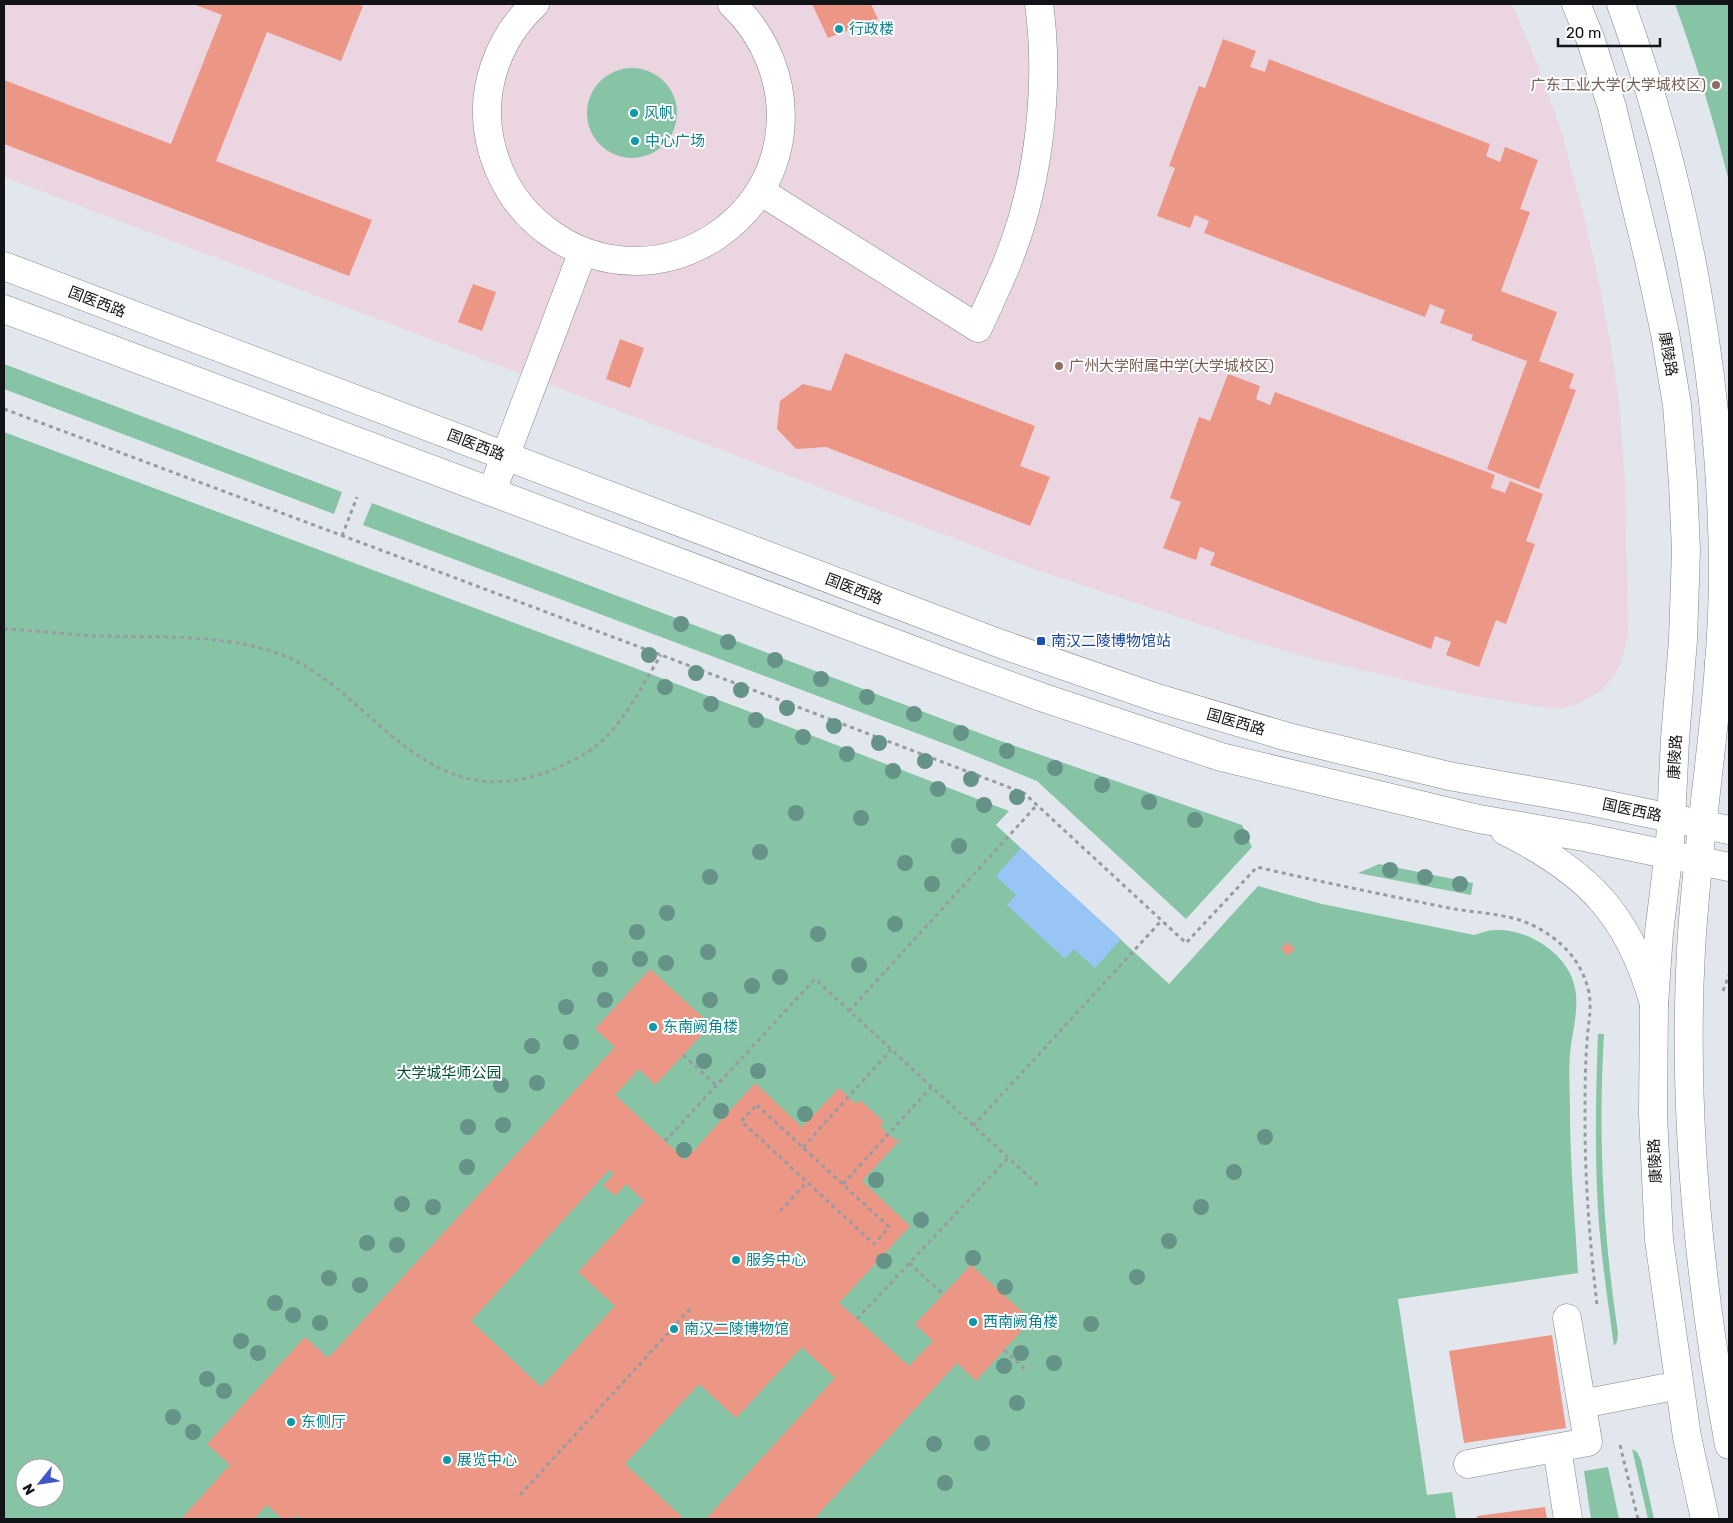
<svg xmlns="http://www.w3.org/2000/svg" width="1733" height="1523" font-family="Rubik,'Noto Sans SC',sans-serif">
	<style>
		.education { fill: #ebd5e1 }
		.green { fill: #87c4a6; fill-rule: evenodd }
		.water { fill: #98c5f6 }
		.building { fill: #ec9785; fill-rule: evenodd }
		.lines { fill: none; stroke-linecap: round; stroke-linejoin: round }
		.minor-casing { stroke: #85888f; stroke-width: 29 }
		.major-casing { stroke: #85888f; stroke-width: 29 }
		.path { stroke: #989ba1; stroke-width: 3; stroke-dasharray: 4 4; stroke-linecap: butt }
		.minor { stroke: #fff; stroke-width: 28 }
		.major { stroke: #fff; stroke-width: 28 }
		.tree { fill: #669387 }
		.culture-dot { fill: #0f9aa8; stroke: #fff; stroke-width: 2 }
		.education-dot { fill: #8d6e63; stroke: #fff; stroke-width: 2 }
		.transit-dot { fill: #1a4fb4; stroke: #fff; stroke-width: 2 }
		.labels { text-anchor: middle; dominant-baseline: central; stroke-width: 4; stroke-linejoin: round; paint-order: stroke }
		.culture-label { font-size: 15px; fill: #0d838f; stroke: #fff; text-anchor: start }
		.education-label { font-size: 15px; fill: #785e54; stroke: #fff; text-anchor: end }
		.street-label { font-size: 15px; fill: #121316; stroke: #fff }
		.transit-label { font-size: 15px; fill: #164399; stroke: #fff; text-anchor: start }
		.park-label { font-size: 15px; fill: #004f34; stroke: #fff }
	</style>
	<rect width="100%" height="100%" fill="#e2e6ed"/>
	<!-- education -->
	<path class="education" d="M4 4H1512L1536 61 1562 134 1583 213 1599 282 1612 353 1620 411 1625 483 1628 637 1621 661 1616 673 1600 692 1577 704 1563 708 1551 709 1460 693 1306 657 1229 634 1037 570 4 177Z"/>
	<!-- green -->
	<path class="green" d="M1675 4H1729V182C1714 121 1696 62 1675 4Z
		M587 113a45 45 0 1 1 90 0a45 45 0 1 1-90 0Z
		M4 364 342 492 334 514 4 389Z
		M4 432 627 665 1009 811 996 825 1169 984 1258 886 1322 904 1474 935C1481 933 1488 930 1496 930 1526 929 1561 950 1572 978 1581 1001 1574 1023 1571 1045 1568 1066 1570 1089 1570 1110 1570 1164 1575 1219 1578 1273L1398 1299 1427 1495 1452 1492 1456 1519H4ZM25 1468H55V1498H25Z
		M372 503 998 740 1242 825 1252 847 1186 919 1037 781 956 748 363 525Z
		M1379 864 1473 883 1471 895 1358 873Z
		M1598 1034H1604C1598 1134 1603 1234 1618 1333L1617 1342 1614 1346C1607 1295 1599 1243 1597 1191 1595 1139 1596 1086 1598 1034Z
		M1632 1449 1637 1452 1641 1460 1654 1519H1648Z
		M1608 1467 1619 1519H1591L1584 1471Z"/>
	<!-- water -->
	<path class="water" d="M1021 848 1121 939 1095 968 1074 949 1065 959 1007 905 1016 895 996 876Z"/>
	<!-- building -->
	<path class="building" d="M193 4H356L363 6 341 61 267 32 216 161 372 220 349 276 4 144V80L171 144 222 15Z
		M812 4H871L878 19 828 38Z
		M1223 39 1256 51 1250 67 1265 72 1269 59 1490 144 1486 156 1500 162 1505 147 1538 160 1520 209 1530 212 1501 291 1557 312 1539 361 1574 374 1569 388 1576 390 1539 489 1487 469 1527 361 1471 340 1473 335 1440 323 1445 310 1430 304 1425 317 1204 233 1209 221 1195 215 1190 228 1157 216 1175 168 1169 166 1199 86 1205 88Z
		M473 284 496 292 482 331 458 322Z
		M620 339 644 348 630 388 606 379Z
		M845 353 1035 426 1020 466 1050 477 1030 526 826 447 796 449 777 429 780 401 803 384 831 391Z
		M1228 374 1260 386 1256 399 1270 405 1275 392 1495 475 1491 488 1505 493 1510 481 1543 494 1526 541 1535 544 1506 624 1496 620 1479 667 1446 655 1451 642 1435 636 1431 649 1210 565 1215 553 1200 547 1196 560 1163 548 1181 502 1170 498 1199 417 1210 421Z
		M1287 942 1295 949 1288 956 1281 949Z
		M650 969 711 1025 655 1085 639 1069 615 1095 685 1160 755 1083 802 1127 839 1088 856 1104 860 1100 884 1122 880 1126 896 1141 899 1138 900 1140 862 1181 910 1226 839 1303 909 1366 933 1341 915 1324 971 1265 1031 1320 976 1381 957 1363 814 1519H706L835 1378 802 1347 736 1418 699 1384 625 1464 684 1519H301L297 1515 294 1519H282L267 1505 254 1519H181L230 1465 207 1444 305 1337 328 1358 615 1047 595 1029ZM609 1170 614 1174 603 1185 615 1196 626 1184 644 1201 578 1272 615 1306 541 1387 471 1321Z
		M1552 1335 1566 1428 1464 1443 1449 1351Z
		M1545 1507 1547 1519H1477V1516Z"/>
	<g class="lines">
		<defs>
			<path id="minor" d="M535 4C498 38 479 91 490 141 498 177 517 209 547 231 572 250 603 261 635 261 664 261 692 252 716 236 798 181 801 70 732 4
				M1576 4 1590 38 1612 107 1649 260 1665 333 1677 405 1683 483 1686 550 1683 640 1675 739 1670 843 1659 933 1654 1004 1653 1114 1659 1240 1687 1437 1705 1519
				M1621 4C1685 181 1722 382 1723 571 1723 698 1698 823 1691 950 1682 1117 1699 1282 1729 1445
				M760 191 978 328C988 305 1000 282 1009 258 1039 183 1050 84 1039 4
				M492 491 583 251
				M1582 1404 1664 1388
				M1557 1448 1568 1519
				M1468 1464 1588 1442 1567 1318"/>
			<path id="major" d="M4 266 1001 644 1157 698 1288 737 1449 776 1584 800 1729 830
				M4 309 953 665 1041 697 1221 757 1479 819 1584 837 1729 867
				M1719 661 1723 692 1729 709
				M1505 831C1587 872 1629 914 1654 1004"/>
		</defs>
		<!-- minor casing -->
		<use href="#minor" class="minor-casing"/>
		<!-- major casing -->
		<use href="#major" class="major-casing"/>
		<!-- path -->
		<path class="path" d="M4 409 661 655 1024 793 1186 943 1257 867C1321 882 1385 895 1449 908 1475 913 1505 913 1530 924 1556 936 1577 955 1586 982 1594 1003 1588 1021 1587 1042 1585 1068 1585 1095 1585 1121 1585 1183 1590 1244 1597 1305
			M342 536 357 497
			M4 629C35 630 67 635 98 636 159 638 225 633 282 655 329 673 364 715 403 745 454 784 499 793 559 767 574 760 591 752 604 739 627 717 644 682 661 655
			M1723 991 1729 975
			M849 1011 1037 805
			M683 1055 717 1086
			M757 1105 889 1227 874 1244 741 1121Z
			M973 1126 1162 920
			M665 1141 815 979 1040 1187
			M803 1147 891 1050
			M843 1184 931 1087
			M780 1211 807 1182
			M909 1263 943 1294
			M857 1319 1008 1158
			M1004 1350 1025 1369
			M1620 1445 1638 1519
			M520 1495 691 1308"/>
		<!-- minor -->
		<use href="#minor" class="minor"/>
		<!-- major -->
		<use href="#major" class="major"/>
	</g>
	<!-- trees -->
	<g class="tree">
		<circle cx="681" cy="624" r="8"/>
		<circle cx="728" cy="642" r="8"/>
		<circle cx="649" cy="655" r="8"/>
		<circle cx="775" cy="660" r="8"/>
		<circle cx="696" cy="673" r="8"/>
		<circle cx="821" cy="679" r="8"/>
		<circle cx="665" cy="687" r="8"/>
		<circle cx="741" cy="690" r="8"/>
		<circle cx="867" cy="697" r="8"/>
		<circle cx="711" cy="704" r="8"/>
		<circle cx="787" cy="708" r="8"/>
		<circle cx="914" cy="714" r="8"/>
		<circle cx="756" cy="720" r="8"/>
		<circle cx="834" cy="726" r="8"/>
		<circle cx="961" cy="733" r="8"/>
		<circle cx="803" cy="737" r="8"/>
		<circle cx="879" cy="743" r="8"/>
		<circle cx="1007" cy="751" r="8"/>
		<circle cx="847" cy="754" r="8"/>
		<circle cx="925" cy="761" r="8"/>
		<circle cx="1055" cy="768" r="8"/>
		<circle cx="893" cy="771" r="8"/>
		<circle cx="971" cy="779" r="8"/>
		<circle cx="1102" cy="785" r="8"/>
		<circle cx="938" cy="789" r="8"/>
		<circle cx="1017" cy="797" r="8"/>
		<circle cx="1149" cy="802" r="8"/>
		<circle cx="984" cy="805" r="8"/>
		<circle cx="796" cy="813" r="8"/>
		<circle cx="861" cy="818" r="8"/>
		<circle cx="1195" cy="820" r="8"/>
		<circle cx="1242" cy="837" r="8"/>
		<circle cx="959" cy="846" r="8"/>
		<circle cx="760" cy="852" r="8"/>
		<circle cx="905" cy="863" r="8"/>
		<circle cx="1390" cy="870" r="8"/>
		<circle cx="710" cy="877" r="8"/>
		<circle cx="1425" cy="877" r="8"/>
		<circle cx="932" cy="884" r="8"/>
		<circle cx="1460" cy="884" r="8"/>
		<circle cx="667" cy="913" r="8"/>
		<circle cx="895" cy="924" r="8"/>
		<circle cx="637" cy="932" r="8"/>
		<circle cx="818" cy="934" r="8"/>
		<circle cx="708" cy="952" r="8"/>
		<circle cx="640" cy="959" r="8"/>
		<circle cx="666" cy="963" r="8"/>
		<circle cx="859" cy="965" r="8"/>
		<circle cx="600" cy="969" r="8"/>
		<circle cx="780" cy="977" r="8"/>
		<circle cx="752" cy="986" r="8"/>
		<circle cx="605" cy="1000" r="8"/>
		<circle cx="710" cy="1000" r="8"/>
		<circle cx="566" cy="1007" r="8"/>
		<circle cx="571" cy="1042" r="8"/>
		<circle cx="532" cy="1046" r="8"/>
		<circle cx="704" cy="1061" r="8"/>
		<circle cx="758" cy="1071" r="8"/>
		<circle cx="537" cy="1083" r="8"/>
		<circle cx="501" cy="1085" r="8"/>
		<circle cx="721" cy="1111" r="8"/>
		<circle cx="805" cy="1114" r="8"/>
		<circle cx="503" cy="1125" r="8"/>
		<circle cx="468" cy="1127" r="8"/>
		<circle cx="1265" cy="1137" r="8"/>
		<circle cx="684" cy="1150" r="8"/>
		<circle cx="467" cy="1167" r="8"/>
		<circle cx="1234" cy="1172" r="8"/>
		<circle cx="876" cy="1180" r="8"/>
		<circle cx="402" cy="1204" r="8"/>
		<circle cx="433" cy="1207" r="8"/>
		<circle cx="1201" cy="1207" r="8"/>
		<circle cx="921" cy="1220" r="8"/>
		<circle cx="1169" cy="1241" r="8"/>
		<circle cx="367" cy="1243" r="8"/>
		<circle cx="397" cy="1245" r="8"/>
		<circle cx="973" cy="1258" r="8"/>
		<circle cx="884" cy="1261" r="8"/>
		<circle cx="1137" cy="1277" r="8"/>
		<circle cx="329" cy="1278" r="8"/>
		<circle cx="360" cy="1285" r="8"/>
		<circle cx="1005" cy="1287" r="8"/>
		<circle cx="275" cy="1303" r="8"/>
		<circle cx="293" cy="1315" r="8"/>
		<circle cx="1050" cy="1319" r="8"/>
		<circle cx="320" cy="1323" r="8"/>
		<circle cx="1091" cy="1324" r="8"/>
		<circle cx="241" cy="1341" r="8"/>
		<circle cx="258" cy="1353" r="8"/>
		<circle cx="1021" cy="1353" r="8"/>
		<circle cx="1054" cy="1363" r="8"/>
		<circle cx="1004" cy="1366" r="8"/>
		<circle cx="207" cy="1379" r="8"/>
		<circle cx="224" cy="1391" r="8"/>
		<circle cx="1017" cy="1403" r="8"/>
		<circle cx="173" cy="1417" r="8"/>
		<circle cx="193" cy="1432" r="8"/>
		<circle cx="982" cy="1443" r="8"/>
		<circle cx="934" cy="1444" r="8"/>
		<circle cx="945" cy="1483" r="8"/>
	</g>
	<!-- markers -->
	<g class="culture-dot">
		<circle cx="839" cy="29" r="5"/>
		<circle cx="634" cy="113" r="5"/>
		<circle cx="635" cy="141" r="5"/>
		<circle cx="653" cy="1027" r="5"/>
		<circle cx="736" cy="1260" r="5"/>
		<circle cx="973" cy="1322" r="5"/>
		<circle cx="674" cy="1329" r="5"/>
		<circle cx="291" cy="1422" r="5"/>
		<circle cx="447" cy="1460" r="5"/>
	</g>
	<g class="education-dot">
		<circle cx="1716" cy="85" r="5"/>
		<circle cx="1059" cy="366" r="5"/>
	</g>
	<rect class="transit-dot" x="1036" y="636" width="10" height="10" rx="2.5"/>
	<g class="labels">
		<!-- culture labels -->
		<g class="culture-label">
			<text x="849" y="29">行政楼</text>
			<text x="644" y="113">风帆</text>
			<text x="645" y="141">中心广场</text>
			<text x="663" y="1027">东南阙角楼</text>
			<text x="746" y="1260">服务中心</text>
			<text x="983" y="1322">西南阙角楼</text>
			<text x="684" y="1329">南汉二陵博物馆</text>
			<text x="301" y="1422">东侧厅</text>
			<text x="457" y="1460">展览中心</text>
		</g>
		<!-- education labels -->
		<g class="education-label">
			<text x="1706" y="85">广东工业大学(大学城校区)</text>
			<text x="1069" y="366" text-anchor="start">广州大学附属中学(大学城校区)</text>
		</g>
		<!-- street labels -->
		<g class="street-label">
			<text transform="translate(97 302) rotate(21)">国医西路</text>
			<text transform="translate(1668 354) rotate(80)">康陵路</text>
			<text transform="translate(476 445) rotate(21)">国医西路</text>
			<text transform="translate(854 589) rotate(21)">国医西路</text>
			<text transform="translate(1236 722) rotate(16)">国医西路</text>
			<text transform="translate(1675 757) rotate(-87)">康陵路</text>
			<text transform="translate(1632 810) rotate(12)">国医西路</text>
			<text transform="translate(1655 1161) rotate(-93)">康陵路</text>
		</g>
		<!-- transit labels -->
		<g class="transit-label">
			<text x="1051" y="641">南汉二陵博物馆站</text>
		</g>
		<!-- park labels -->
		<g class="park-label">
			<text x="449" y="1073">大学城华师公园</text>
		</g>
	</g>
	<!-- border -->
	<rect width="1733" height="1523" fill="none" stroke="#121316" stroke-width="10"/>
	<!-- north arrow -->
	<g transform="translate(40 1483) rotate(240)"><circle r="24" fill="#ffffff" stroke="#a0a1a2"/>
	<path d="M0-4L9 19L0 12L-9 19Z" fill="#4056c9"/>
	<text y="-8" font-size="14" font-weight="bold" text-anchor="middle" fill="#121316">N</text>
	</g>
	<!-- scale -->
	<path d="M1558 38v8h102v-8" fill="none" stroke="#121316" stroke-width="2.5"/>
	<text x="1566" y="38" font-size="15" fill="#121316" stroke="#ffffff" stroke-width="4" paint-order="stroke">20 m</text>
</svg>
